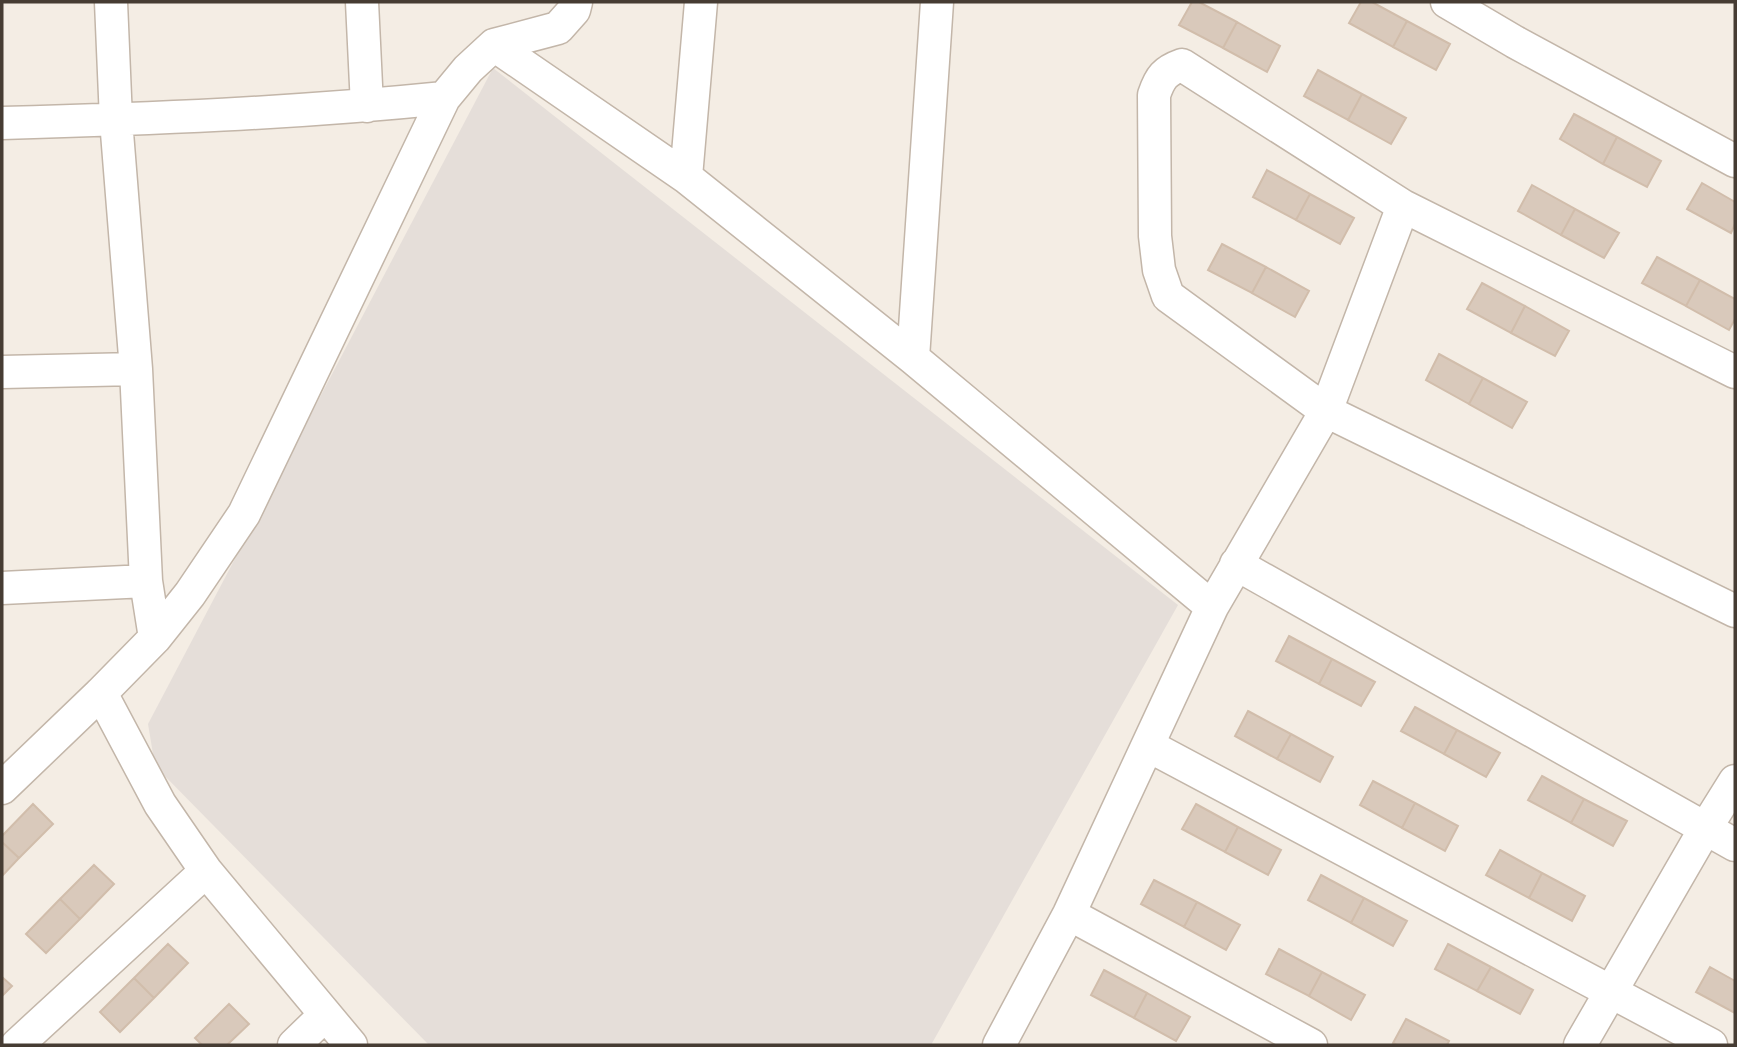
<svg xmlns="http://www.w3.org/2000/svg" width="1737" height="1047" font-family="Commissioner,sans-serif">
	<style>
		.industrial { fill: #e5ded9 }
		.building { fill: #d9c9bb; stroke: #d1bdab; stroke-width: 2 }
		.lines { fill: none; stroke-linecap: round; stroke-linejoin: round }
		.street-casing { stroke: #c3b6a9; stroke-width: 35 }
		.street { stroke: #fff; stroke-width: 32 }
	</style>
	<rect width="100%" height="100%" fill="#f4ede4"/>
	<!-- industrial -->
	<path class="industrial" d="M493 68 1178 605 931 1045H429L155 766 148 724Z"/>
	<!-- building -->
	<path class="building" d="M1192 2H1199L1237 22 1223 48 1179 25Z
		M1361 2H1372L1407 21 1393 47 1349 23Z
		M1407 21 1450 44 1436 70 1393 47Z
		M1237 22 1280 46 1267 72 1223 48Z
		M1318 70 1362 94 1348 120 1304 96Z
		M1362 94 1406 118 1391 144 1348 120Z
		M1574 114 1617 137 1603 164 1560 139Z
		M1617 137 1661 161 1647 187 1603 164Z
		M1267 170 1310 194 1296 220 1253 197Z
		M1702 183 1735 202V224L1731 233 1687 209Z
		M1532 185 1575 209 1561 235 1518 211Z
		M1310 194 1354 218 1340 244 1296 220Z
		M1575 209 1619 233 1604 258 1561 235Z
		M1222 244 1266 267 1252 293 1208 270Z
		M1657 257 1700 280 1686 306 1642 283Z
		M1266 267 1309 291 1295 317 1252 293Z
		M1700 280 1735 299V319L1729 330 1686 306Z
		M1482 283 1525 306 1511 333 1467 309Z
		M1525 306 1569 331 1555 356 1511 333Z
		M1439 354 1483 378 1469 404 1426 380Z
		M1483 378 1527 402 1512 428 1469 404Z
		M1289 636 1332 659 1319 684 1276 661Z
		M1332 659 1375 682 1361 706 1319 684Z
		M1415 707 1457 730 1444 754 1401 731Z
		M1248 711 1291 734 1277 759 1235 736Z
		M1457 730 1500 753 1486 777 1444 754Z
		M1291 734 1333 757 1320 782 1277 759Z
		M1542 776 1584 799 1571 823 1528 800Z
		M1373 781 1415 803 1402 828 1360 805Z
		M1584 799 1627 821 1613 846 1571 823Z
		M1415 803 1458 826 1445 851 1402 828Z
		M33 804 53 824 19 858 2 842V836Z
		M1196 804 1238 827 1225 852 1182 829Z
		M1238 827 1281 850 1268 875 1225 852Z
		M2 842 19 858 2 876Z
		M1500 850 1542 873 1529 898 1486 875Z
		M94 865 114 884 80 919 60 899Z
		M1542 873 1585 896 1572 921 1529 898Z
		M1321 875 1364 898 1351 923 1308 900Z
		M1154 880 1197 902 1184 927 1141 904Z
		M1364 898 1407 921 1393 946 1351 923Z
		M60 899 80 919 46 953 26 934Z
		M1197 902 1240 925 1226 950 1184 927Z
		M168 944 188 963 154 998 134 978Z
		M1448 944 1491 967 1477 991 1435 969Z
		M1279 949 1322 972 1309 996 1266 974Z
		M1491 967 1533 990 1520 1014 1477 991Z
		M1710 967 1735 981V1013L1696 992Z
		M1104 970 1147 993 1134 1018 1091 995Z
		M1322 972 1365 995 1351 1020 1309 996Z
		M2 977 12 986 2 996Z
		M134 978 154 998 120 1032 100 1012Z
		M1147 993 1190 1017 1176 1041 1134 1018Z
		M229 1004 249 1024 227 1045H202L195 1038Z
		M1406 1019 1449 1041 1447 1045H1397L1393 1043Z"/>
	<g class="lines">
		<defs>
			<path id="street" d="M111 2 116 120 136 369 146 581 155 638
				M362 2 367 106
				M1447 2 1515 42 1735 161
				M494 45 686 177 913 358 1212 607
				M2 123C149 119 297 113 444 98
				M686 177 701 2
				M913 358 937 2
				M2 372 136 369
				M1735 372 1403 206 1182 65C1165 71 1160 77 1154 95L1155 236 1159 270 1168 296 1326 411 1735 611
				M1236 564 1735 845
				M2 588 146 581
				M101 693 160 804 206 871 351 1045
				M1149 746 1711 1045
				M2 788 101 693 155 638 190 594 244 514 444 98 468 69 494 45 558 28 574 10 576 2
				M1069 914 1311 1045
				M17 1045 206 871
				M294 1045 324 1016
				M999 1045 1069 914 1212 607 1326 411 1403 206
				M1580 1045 1705 829 1735 781"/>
		</defs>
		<!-- street casing -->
		<use href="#street" class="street-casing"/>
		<!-- street -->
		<use href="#street" class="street"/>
	</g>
	<!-- border -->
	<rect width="1737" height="1047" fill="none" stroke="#463c33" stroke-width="7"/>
</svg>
